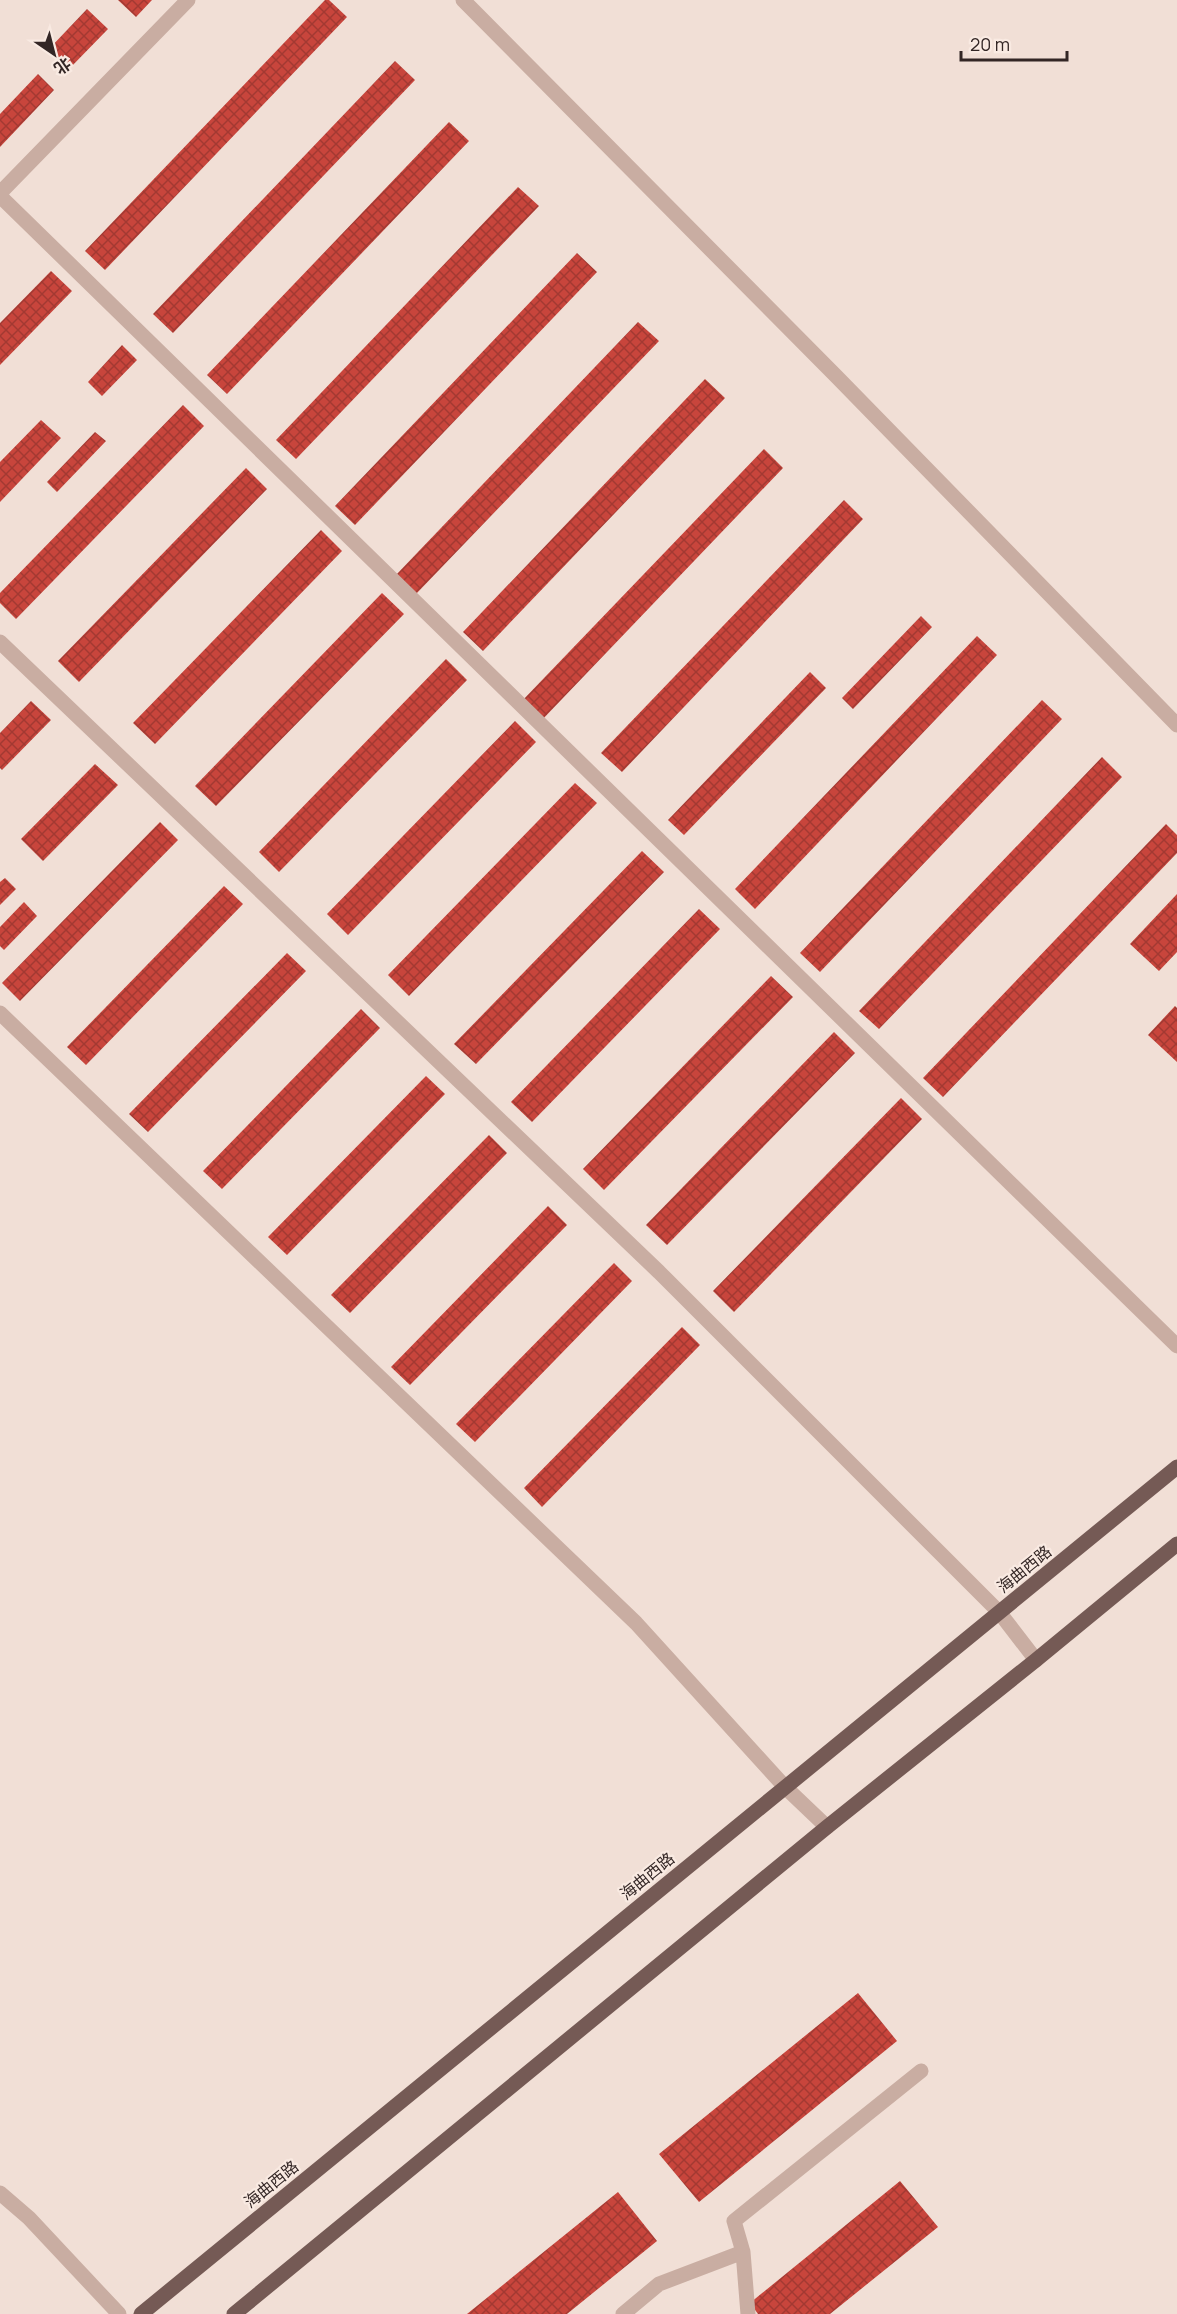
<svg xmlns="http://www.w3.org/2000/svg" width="1177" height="2314" font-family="Manrope,'Noto Sans SC',sans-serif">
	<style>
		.building { fill: url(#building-cross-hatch) }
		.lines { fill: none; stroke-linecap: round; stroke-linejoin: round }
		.minor { stroke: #c9ada2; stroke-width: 15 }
		.major { stroke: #755a55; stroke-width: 15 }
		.labels { text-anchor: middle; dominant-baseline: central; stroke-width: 4.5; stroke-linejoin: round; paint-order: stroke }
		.street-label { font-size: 16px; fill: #332625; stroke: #f9eae2 }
	</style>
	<defs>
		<pattern id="building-cross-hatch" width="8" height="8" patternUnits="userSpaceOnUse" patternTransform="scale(1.5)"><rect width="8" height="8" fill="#c8453c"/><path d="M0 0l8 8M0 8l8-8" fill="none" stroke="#a33932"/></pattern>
	</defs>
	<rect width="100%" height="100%" fill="#f1dfd6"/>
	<!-- building -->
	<path class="building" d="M118 0H152L136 17Z
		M325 0H329L347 17 105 270 85 251Z
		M87 9 108 29 70 68 49 49Z
		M395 61 415 80 173 333 153 314Z
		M38 74 54 90 0 147V114Z
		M449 122 469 141 227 394 207 375Z
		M518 187 539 206 296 459 276 440Z
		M577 253 597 272 355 525 335 506Z
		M51 271 72 291 0 365V323Z
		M638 322 659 341 416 594 396 575Z
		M122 345 137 360 102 396 88 382Z
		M705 379 725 398 483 651 463 632Z
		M183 405 204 426 16 619 0 603V593Z
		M41 420 61 438 0 502V462Z
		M95 432 106 441 57 492 47 482Z
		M764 449 783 468 541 721 521 702Z
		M246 468 267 489 79 682 58 661Z
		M844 500 863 519 622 772 601 753Z
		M321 530 342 551 155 744 133 723Z
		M382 593 404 614 216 806 195 786Z
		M921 616 932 627 853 709 842 698Z
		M977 636 997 655 755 909 735 889Z
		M446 659 467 680 279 872 259 852Z
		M810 672 826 688 684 835 668 820Z
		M1042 700 1062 719 820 972 800 953Z
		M31 701 51 720 2 770 0 768V733Z
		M515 721 536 742 348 935 327 914Z
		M1102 757 1122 777 879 1029 859 1011Z
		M95 764 118 785 43 861 21 839Z
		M575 783 597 803 409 996 388 975Z
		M160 822 178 840 20 1001 2 983Z
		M1166 824 1177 835V853L943 1097 923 1078Z
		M642 851 664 872 476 1064 454 1044Z
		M5 878 16 889 0 905V882Z
		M224 886 243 904 86 1065 67 1047Z
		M1177 894V952L1159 971 1130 944Z
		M24 902 37 916 4 950 0 946V927Z
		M699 909 720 929 532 1122 511 1102Z
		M287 953 306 971 148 1132 129 1114Z
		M771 976 793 997 604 1190 583 1169Z
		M1175 1006 1177 1008V1062L1148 1035Z
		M361 1009 380 1028 222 1189 203 1171Z
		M834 1032 855 1053 667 1245 646 1225Z
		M426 1076 445 1094 287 1255 268 1237Z
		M901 1098 922 1119 734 1312 713 1291Z
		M489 1135 507 1153 350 1313 331 1295Z
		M548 1206 567 1225 410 1385 391 1367Z
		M614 1263 632 1281 475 1442 456 1424Z
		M682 1327 700 1345 542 1507 524 1488Z
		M858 1993 897 2041 699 2202 659 2154Z
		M900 2181 938 2227 830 2314H758L750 2303Z
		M618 2192 657 2241 567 2314H467Z"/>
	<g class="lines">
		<!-- minor -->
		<path class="minor" d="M463 0 836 376 1177 725
			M0 193 188 0
			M0 196 1177 1346
			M0 642 659 1272 999 1612 1036 1660
			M0 1013 636 1623 785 1787 827 1827
			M0 2193 29 2218 119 2314
			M743 2252 748 2314
			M623 2314 659 2284 743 2252 734 2221 921 2071"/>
		<!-- major -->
		<path class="major" d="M141 2314 1177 1467
			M234 2314 827 1827 1036 1660 1177 1544"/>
	</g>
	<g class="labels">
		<!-- street labels -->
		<g class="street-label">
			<text transform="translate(1024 1569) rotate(-39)">海曲西路</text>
			<text transform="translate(647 1876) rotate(-39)">海曲西路</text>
			<text transform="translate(271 2184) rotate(-39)">海曲西路</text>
		</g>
	</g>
	<!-- north arrow -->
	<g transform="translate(54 54) rotate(145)" stroke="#f9eae2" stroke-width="4.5" paint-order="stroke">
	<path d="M0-4.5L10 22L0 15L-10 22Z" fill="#332625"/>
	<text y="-9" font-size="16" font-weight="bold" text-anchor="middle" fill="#332625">北</text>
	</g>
	<!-- scale -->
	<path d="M961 51v9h106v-9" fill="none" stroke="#332625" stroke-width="3"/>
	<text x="970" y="51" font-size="18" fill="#332625" stroke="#f9eae2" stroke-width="4.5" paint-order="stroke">20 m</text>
</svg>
